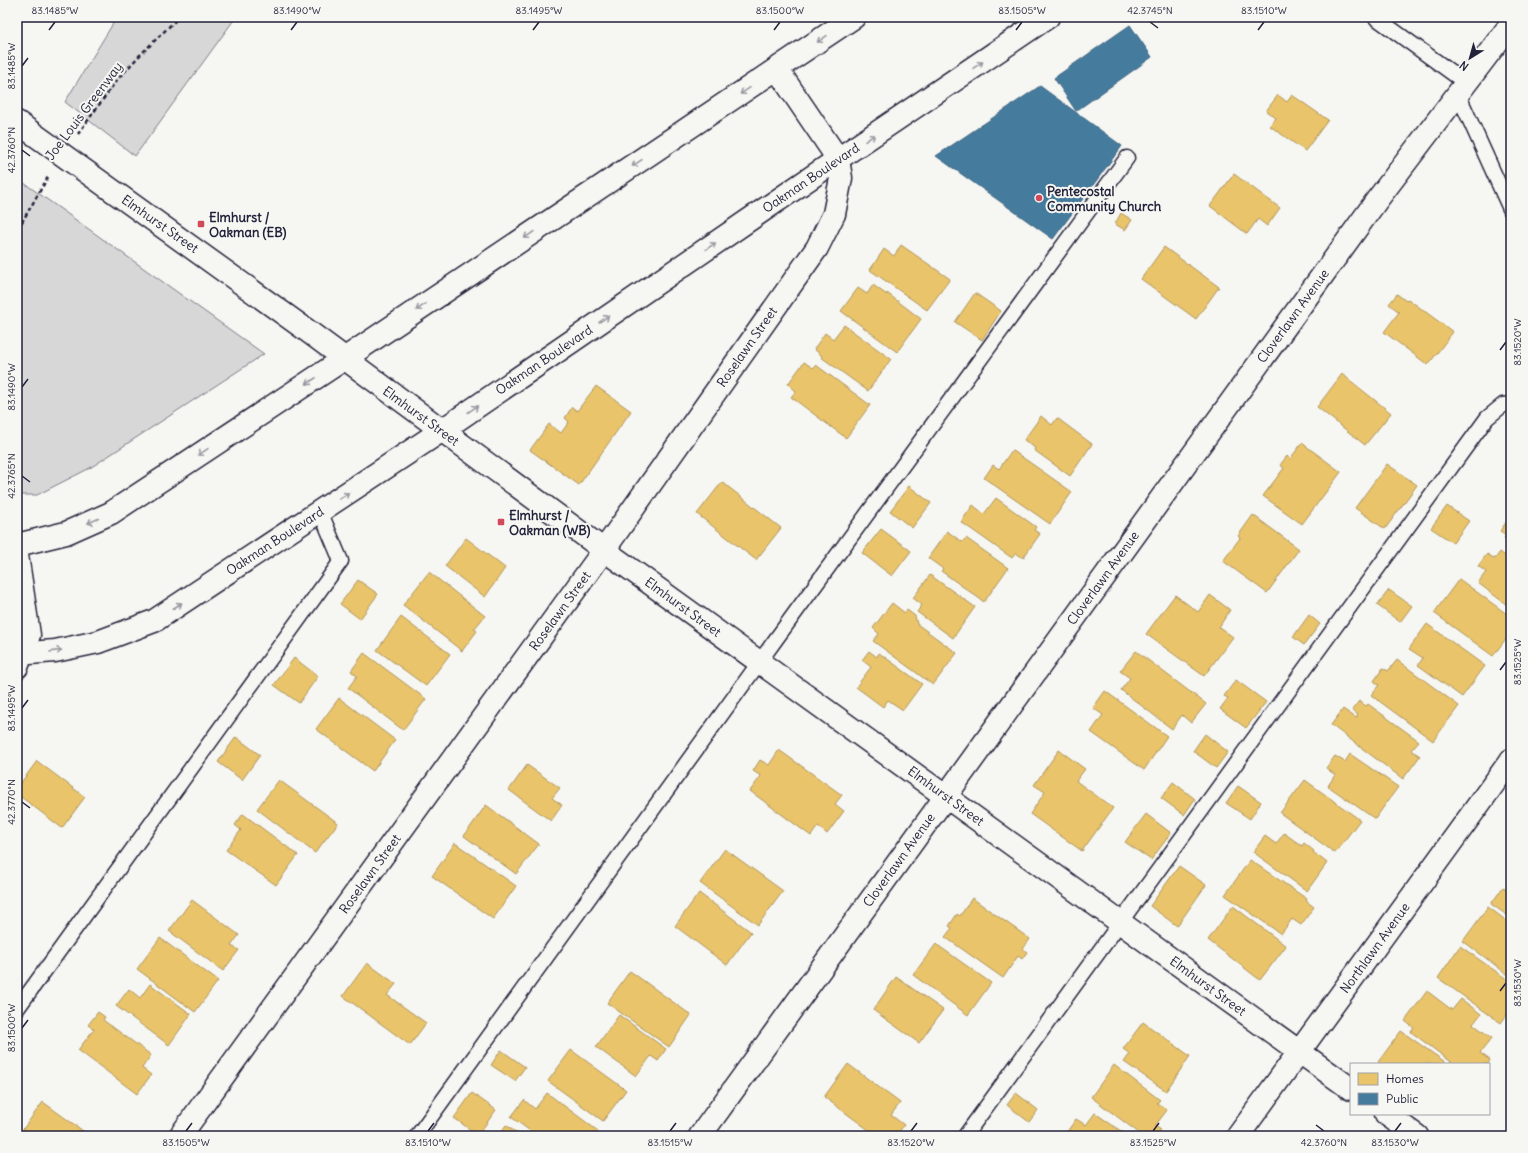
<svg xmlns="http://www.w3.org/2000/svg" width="1528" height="1153" font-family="Delius,sans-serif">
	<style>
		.green { fill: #d7d7d7; stroke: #7c7c89 }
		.homes { fill: #e9c46a; stroke: #ad935c }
		.public { fill: #457b9d; stroke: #3a6080 }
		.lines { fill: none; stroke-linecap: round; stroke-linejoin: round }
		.service-casing { stroke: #22223b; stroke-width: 17 }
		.minor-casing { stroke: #22223b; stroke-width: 25 }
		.tertiary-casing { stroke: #22223b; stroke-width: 25 }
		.path { stroke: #22223b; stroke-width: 2.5; stroke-dasharray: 4 3; stroke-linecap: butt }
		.service { stroke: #f6f6f2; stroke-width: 14 }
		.minor { stroke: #f6f6f2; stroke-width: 22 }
		.tertiary { stroke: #f6f6f2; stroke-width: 22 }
		.oneway { stroke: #9797a0 }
		.ticks { fill: none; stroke: #22223b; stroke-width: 1.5 }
		.poi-dot { fill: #d1495b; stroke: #f6f6f2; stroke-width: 1.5 }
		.labels { text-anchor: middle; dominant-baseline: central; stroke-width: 4; stroke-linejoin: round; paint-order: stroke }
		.street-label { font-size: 13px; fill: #22223b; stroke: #f6f6f2 }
		.poi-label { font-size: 13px; font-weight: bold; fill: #22223b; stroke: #f6f6f2; text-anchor: start }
		.neatline { fill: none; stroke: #22223b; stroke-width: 1.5 }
		.ticks-label { font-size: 10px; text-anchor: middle; fill: #22223b }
	</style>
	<rect width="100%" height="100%" fill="#f6f6f2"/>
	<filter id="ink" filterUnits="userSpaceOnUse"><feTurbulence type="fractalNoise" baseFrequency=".025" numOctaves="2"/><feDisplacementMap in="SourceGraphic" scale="8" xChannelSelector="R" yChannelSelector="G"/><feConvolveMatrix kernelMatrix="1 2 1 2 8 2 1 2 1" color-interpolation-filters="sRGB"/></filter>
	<g filter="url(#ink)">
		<!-- green -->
		<path class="green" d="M117 17H236L135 156 65 102Z
			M17 178 264 354 90 468 37 495H17Z"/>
		<!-- homes -->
		<path class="homes" d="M1278 95 1287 102 1292 95 1328 120 1305 151 1270 126 1276 118 1266 111Z
			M1234 174 1280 208 1267 226 1258 219 1247 234 1210 206Z
			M1121 213 1132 220 1125 230 1115 224Z
			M901 245 950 279 927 310 870 270 884 249 894 256Z
			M1164 247 1219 287 1196 319 1141 279Z
			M873 285 887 295V293L921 319 897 352 841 311 858 288 867 294Z
			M975 293 1001 311 982 340 955 322Z
			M1397 294 1406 301 1408 299 1453 332 1428 365 1384 332 1399 312 1389 304Z
			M844 325 891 359 868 391 821 357 822 356 814 349 825 333 833 339Z
			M804 362 813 368 816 365 870 405 846 438 791 397 796 391 788 384Z
			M1342 374 1391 413 1365 445 1317 407Z
			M596 386 631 411 579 485 530 450 549 424 561 433 569 422 565 418 572 407 577 411Z
			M1041 416 1052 425 1057 418 1092 444 1070 476 1034 450 1035 448 1024 440Z
			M1302 443 1341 472 1302 524 1263 496 1284 468 1280 465 1287 456 1290 459Z
			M1012 450 1072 492 1050 524 984 478 993 465 999 469Z
			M1387 464 1417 485 1385 529 1355 508Z
			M722 482 781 528 756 560 697 514Z
			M909 486 931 503 912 528 890 511Z
			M996 498 1036 527 1034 530 1040 534 1023 558 1016 553 1012 558 961 522 973 505 984 514Z
			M1447 506 1469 521 1453 543 1431 528Z
			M1253 515 1299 549 1267 593 1223 561 1240 538 1238 536Z
			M1509 518 1511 520V543L1504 538 1506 535 1500 531Z
			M881 529 911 551 892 576 862 553Z
			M947 531 962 542 966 538 1008 568 984 602 941 571 943 569 928 558Z
			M466 538 505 568 485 597 445 566Z
			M1500 552 1511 560V608L1478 583 1486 572 1478 566 1487 554 1495 559Z
			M429 572 485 616 474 629 477 631 462 651 403 605Z
			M930 575 975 607 953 638 917 612 922 605 913 598Z
			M1459 579 1511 617V632L1493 656 1434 613Z
			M358 580 378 594 360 619 340 604Z
			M1389 590 1412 606 1400 622 1377 605Z
			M1175 595 1198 612 1210 595 1230 610 1219 627 1233 637 1204 676 1146 634Z
			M892 603 905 613 907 610 915 616 917 624 957 653 933 685 873 641 879 634 873 628Z
			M1309 615 1320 624 1304 645 1293 637Z
			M401 617 450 654 426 686 377 650Z
			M1427 624 1485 666 1462 697 1418 665 1423 658 1409 649Z
			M869 651 877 657 879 653 922 684 903 710 888 700 883 707 856 687 871 667 862 660Z
			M1136 651 1206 704 1191 723 1182 715 1172 729 1121 690 1130 678 1120 671Z
			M364 653 426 699 403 730 348 688 357 676 351 671Z
			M294 658 318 676 299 703 274 685Z
			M1397 660 1459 706 1433 741 1371 695 1379 685 1374 681 1383 668 1388 671Z
			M1236 680 1266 702 1246 728 1220 709 1228 698 1224 696Z
			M1105 691 1167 736 1144 770 1091 732 1103 715 1093 708Z
			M339 698 395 740 373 771 316 729Z
			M1359 701 1366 706 1368 704 1419 741 1411 750 1420 756 1403 779 1331 725 1343 709 1356 718 1358 715 1352 710Z
			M1205 734 1228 752 1216 768 1193 751Z
			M236 737 260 755 242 780 218 762Z
			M779 750 842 795 835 804 844 811 827 834 818 826 811 836 750 791 761 776 753 771 760 760 769 765Z
			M1059 750 1085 769 1076 781 1113 808 1082 851 1030 814 1045 792 1034 785Z
			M1350 754 1398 787 1375 819 1328 786 1335 775 1326 768 1335 756 1345 762Z
			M37 761 85 797 62 828 17 794V788Z
			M527 765 560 788 552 798 562 805 551 821 509 790Z
			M279 780 338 823 315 853 257 809Z
			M1305 780 1360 820 1335 853 1280 813Z
			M1173 782 1195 799 1184 815 1161 798Z
			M1238 786 1261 802 1250 819 1226 803Z
			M486 805 539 844 516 874 464 836Z
			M243 814 298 855 276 885 226 850 241 830 235 825Z
			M1146 814 1171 833 1151 860 1125 842Z
			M1284 833 1302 846 1304 843 1314 851 1313 852 1327 863 1307 891 1253 852 1265 836 1276 844Z
			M455 843 516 886 493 919 432 876Z
			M725 849 783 891 758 925 700 883Z
			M1250 860 1307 899 1306 901 1314 907 1301 925 1292 919 1281 934 1225 895Z
			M1179 866 1206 885 1177 926 1150 906Z
			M1503 887 1511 892V918L1491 904Z
			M699 893 751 932 727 965 675 926Z
			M972 898 1030 939 1023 949 1027 952 1022 959 1018 956 1003 978 945 937 952 928 949 926 957 914 960 916Z
			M192 900 239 935 231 946 239 950 223 971 169 931Z
			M1233 906 1286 946 1260 980 1208 940Z
			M1488 907 1511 924V977L1463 941Z
			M160 938 218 981 195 1012 137 969Z
			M936 944 991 983 968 1015 913 975Z
			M1460 946 1511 982V1009L1501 1023 1438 978Z
			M367 963 396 984 387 995 426 1023 410 1045 343 996Z
			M630 971 691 1015 669 1047 607 1003Z
			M896 977 943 1010 919 1043 873 1010Z
			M150 984 191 1014 169 1045 116 1006 129 989 140 998Z
			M1427 991 1452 1010 1461 999 1481 1014 1473 1024 1492 1038 1480 1053 1490 1060 1488 1064H1454L1411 1032 1414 1028 1405 1021Z
			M98 1012 105 1017 103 1020 151 1055 142 1068 151 1075 137 1094 78 1050 94 1029 88 1025Z
			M619 1015 666 1049 658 1061 651 1056 636 1076 596 1047Z
			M1143 1022 1190 1056 1166 1091 1124 1062 1130 1054 1123 1049Z
			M1401 1031 1448 1064H1381L1378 1062Z
			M501 1050 525 1067 515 1081 491 1065Z
			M571 1050 626 1090 603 1121 548 1081Z
			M848 1064 900 1103 891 1115 904 1125 896 1136H877L824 1097Z
			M1114 1065 1160 1100 1157 1103 1167 1110 1155 1126 1161 1130 1156 1136 1150 1133 1148 1136H1143L1091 1097Z
			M472 1093 496 1110 478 1135 454 1118Z
			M547 1093 598 1131 594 1136H537L511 1117 524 1100 535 1109Z
			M1016 1093 1038 1110 1029 1122 1007 1105Z
			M43 1102 90 1136H25L20 1133Z
			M1095 1113 1128 1136H1064L1076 1119 1086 1125Z
			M506 1125 521 1136H498Z"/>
		<!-- public -->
		<path class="public" d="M1130 25 1152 57 1076 111 1054 78Z
			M1040 86 1122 146 1053 239 936 156Z"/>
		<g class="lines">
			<defs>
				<path id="service" d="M1375 17 1466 83
					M1458 94 1511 211
					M17 1009 341 561 320 511
					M417 1136 776 639 1127 158
					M965 1136 1487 418 1503 405 1511 404"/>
				<path id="minor" d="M17 122 305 329 604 550 1351 1089
					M17 555 29 635 17 667
					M1386 1114 1417 1136
					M180 1136 604 550 817 248 834 214 841 178 838 159 777 69
					M700 1136 1377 200 1511 24
					M1238 1136 1511 760"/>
				<path id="tertiary" d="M17 545 66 533 111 513 344 359 854 17
					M17 654 55 651 98 642 154 621 441 431 838 159 1048 17"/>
			</defs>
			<!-- service casing -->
			<use href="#service" class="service-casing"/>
			<!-- minor casing -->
			<use href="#minor" class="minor-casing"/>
			<!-- tertiary casing -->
			<use href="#tertiary" class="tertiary-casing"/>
			<!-- path -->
			<path class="path" d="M78 134 117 80 139 56 179 17
				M17 228 22 222 48 177"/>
			<!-- service -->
			<use href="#service" class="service"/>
			<!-- minor -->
			<use href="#minor" class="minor"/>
			<!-- tertiary -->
			<use href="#tertiary" class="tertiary"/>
		</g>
		<!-- one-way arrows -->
		<defs><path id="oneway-shaft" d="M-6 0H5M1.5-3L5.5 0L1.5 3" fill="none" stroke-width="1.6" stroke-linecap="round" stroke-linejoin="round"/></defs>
		<g class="oneway">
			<use href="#oneway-shaft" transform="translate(822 39) rotate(146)"/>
			<use href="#oneway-shaft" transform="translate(978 65) rotate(-34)"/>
			<use href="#oneway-shaft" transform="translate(745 91) rotate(146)"/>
			<use href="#oneway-shaft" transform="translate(870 138) rotate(-34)"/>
			<use href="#oneway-shaft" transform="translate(637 163) rotate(146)"/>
			<use href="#oneway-shaft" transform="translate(529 235) rotate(146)"/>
			<use href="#oneway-shaft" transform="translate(711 246) rotate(-34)"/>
			<use href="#oneway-shaft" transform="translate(421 307) rotate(146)"/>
			<use href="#oneway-shaft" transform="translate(604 319) rotate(-34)"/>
			<use href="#oneway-shaft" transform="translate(311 381) rotate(147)"/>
			<use href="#oneway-shaft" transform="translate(473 409) rotate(-34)"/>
			<use href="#oneway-shaft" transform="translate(203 452) rotate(146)"/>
			<use href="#oneway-shaft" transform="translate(344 496) rotate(-33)"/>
			<use href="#oneway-shaft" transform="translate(93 521) rotate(156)"/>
			<use href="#oneway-shaft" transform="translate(177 606) rotate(-33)"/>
			<use href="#oneway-shaft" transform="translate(56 651) rotate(-8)"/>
		</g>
	</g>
	<!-- ticks -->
	<path class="ticks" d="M1150 22 1158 28M49 30 55 22M291 30 297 22M533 30 539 22M774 30 780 22M1016 30 1022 22M1258 30 1264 22M22 66 28 58M22 150 30 156M1500 350 1506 342M22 387 28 379M22 476 30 482M1500 670 1506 662M22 708 28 700M22 802 30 808M1500 991 1506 983M22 1028 28 1020M1316 1125 1324 1131M186 1131 192 1123M428 1131 434 1123M670 1131 676 1123M911 1131 917 1123M1153 1131 1159 1123M1395 1131 1401 1123"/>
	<!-- markers -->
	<g class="poi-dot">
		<circle cx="1039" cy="198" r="4"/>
		<rect x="197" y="220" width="8" height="8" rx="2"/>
		<rect x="497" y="518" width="8" height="8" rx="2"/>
	</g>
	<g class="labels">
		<!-- street labels -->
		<g class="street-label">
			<text transform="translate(84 111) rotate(-53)">Joe Louis Greenway</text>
			<text transform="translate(811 178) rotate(-34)">Oakman Boulevard</text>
			<text transform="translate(160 224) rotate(35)">Elmhurst Street</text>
			<text transform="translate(1293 316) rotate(-54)">Cloverlawn Avenue</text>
			<text transform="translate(747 347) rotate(-55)">Roselawn Street</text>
			<text transform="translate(544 360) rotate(-34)">Oakman Boulevard</text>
			<text transform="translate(421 416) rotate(36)">Elmhurst Street</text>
			<text transform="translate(275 541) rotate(-33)">Oakman Boulevard</text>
			<text transform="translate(1103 578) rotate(-54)">Cloverlawn Avenue</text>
			<text transform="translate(683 607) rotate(36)">Elmhurst Street</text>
			<text transform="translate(560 611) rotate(-54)">Roselawn Street</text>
			<text transform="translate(946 796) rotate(36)">Elmhurst Street</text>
			<text transform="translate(899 860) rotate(-54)">Cloverlawn Avenue</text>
			<text transform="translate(370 874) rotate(-54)">Roselawn Street</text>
			<text transform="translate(1375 948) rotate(-54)">Northlawn Avenue</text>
			<text transform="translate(1208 986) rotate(36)">Elmhurst Street</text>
		</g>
		<!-- poi labels -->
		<g class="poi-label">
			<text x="1047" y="191">Pentecostal<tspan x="1047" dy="15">Community Church</tspan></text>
			<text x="209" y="217">Elmhurst /<tspan x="209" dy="15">Oakman (EB)</tspan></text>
			<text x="509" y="515">Elmhurst /<tspan x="509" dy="15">Oakman (WB)</tspan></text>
		</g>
	</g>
	<!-- margin -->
	<rect width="1528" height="1153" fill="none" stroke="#f6f6f2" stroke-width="44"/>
	<!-- legend -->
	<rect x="1350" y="1063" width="140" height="52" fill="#f6f6f2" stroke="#a1a1a9"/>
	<rect x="1358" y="1073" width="20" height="12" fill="#e9c46a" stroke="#a1a1a9"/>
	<text x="1386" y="1083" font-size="12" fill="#22223b">Homes</text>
	<rect x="1358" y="1093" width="20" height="12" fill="#457b9d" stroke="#a1a1a9"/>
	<text x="1386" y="1103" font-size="12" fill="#22223b">Public</text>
	<!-- north arrow -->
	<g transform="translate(1470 58) rotate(217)" stroke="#f6f6f2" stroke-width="3" paint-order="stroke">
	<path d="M0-3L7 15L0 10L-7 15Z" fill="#22223b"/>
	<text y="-6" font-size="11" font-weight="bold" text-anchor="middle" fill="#22223b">N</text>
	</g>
	<rect x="22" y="22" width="1484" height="1109" class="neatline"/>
	<g class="ticks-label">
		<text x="55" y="14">83.1485°W</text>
		<text x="297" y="14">83.1490°W</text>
		<text x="539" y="14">83.1495°W</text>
		<text x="780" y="14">83.1500°W</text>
		<text x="1022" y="14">83.1505°W</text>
		<text x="1150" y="14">42.3745°N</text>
		<text x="1264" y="14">83.1510°W</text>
		<text transform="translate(11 66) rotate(-90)" y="4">83.1485°W</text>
		<text transform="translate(11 150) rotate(-90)" y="4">42.3760°N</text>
		<text transform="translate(1517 342) rotate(-90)" y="4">83.1520°W</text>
		<text transform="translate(11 387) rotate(-90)" y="4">83.1490°W</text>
		<text transform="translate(11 476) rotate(-90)" y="4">42.3765°N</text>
		<text transform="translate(1517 662) rotate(-90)" y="4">83.1525°W</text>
		<text transform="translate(11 708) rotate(-90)" y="4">83.1495°W</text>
		<text transform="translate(11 802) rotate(-90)" y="4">42.3770°N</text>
		<text transform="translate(1517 983) rotate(-90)" y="4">83.1530°W</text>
		<text transform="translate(11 1028) rotate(-90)" y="4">83.1500°W</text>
		<text x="186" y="1146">83.1505°W</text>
		<text x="428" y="1146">83.1510°W</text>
		<text x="670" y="1146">83.1515°W</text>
		<text x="911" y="1146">83.1520°W</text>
		<text x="1153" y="1146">83.1525°W</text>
		<text x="1324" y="1146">42.3760°N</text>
		<text x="1395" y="1146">83.1530°W</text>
	</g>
</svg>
